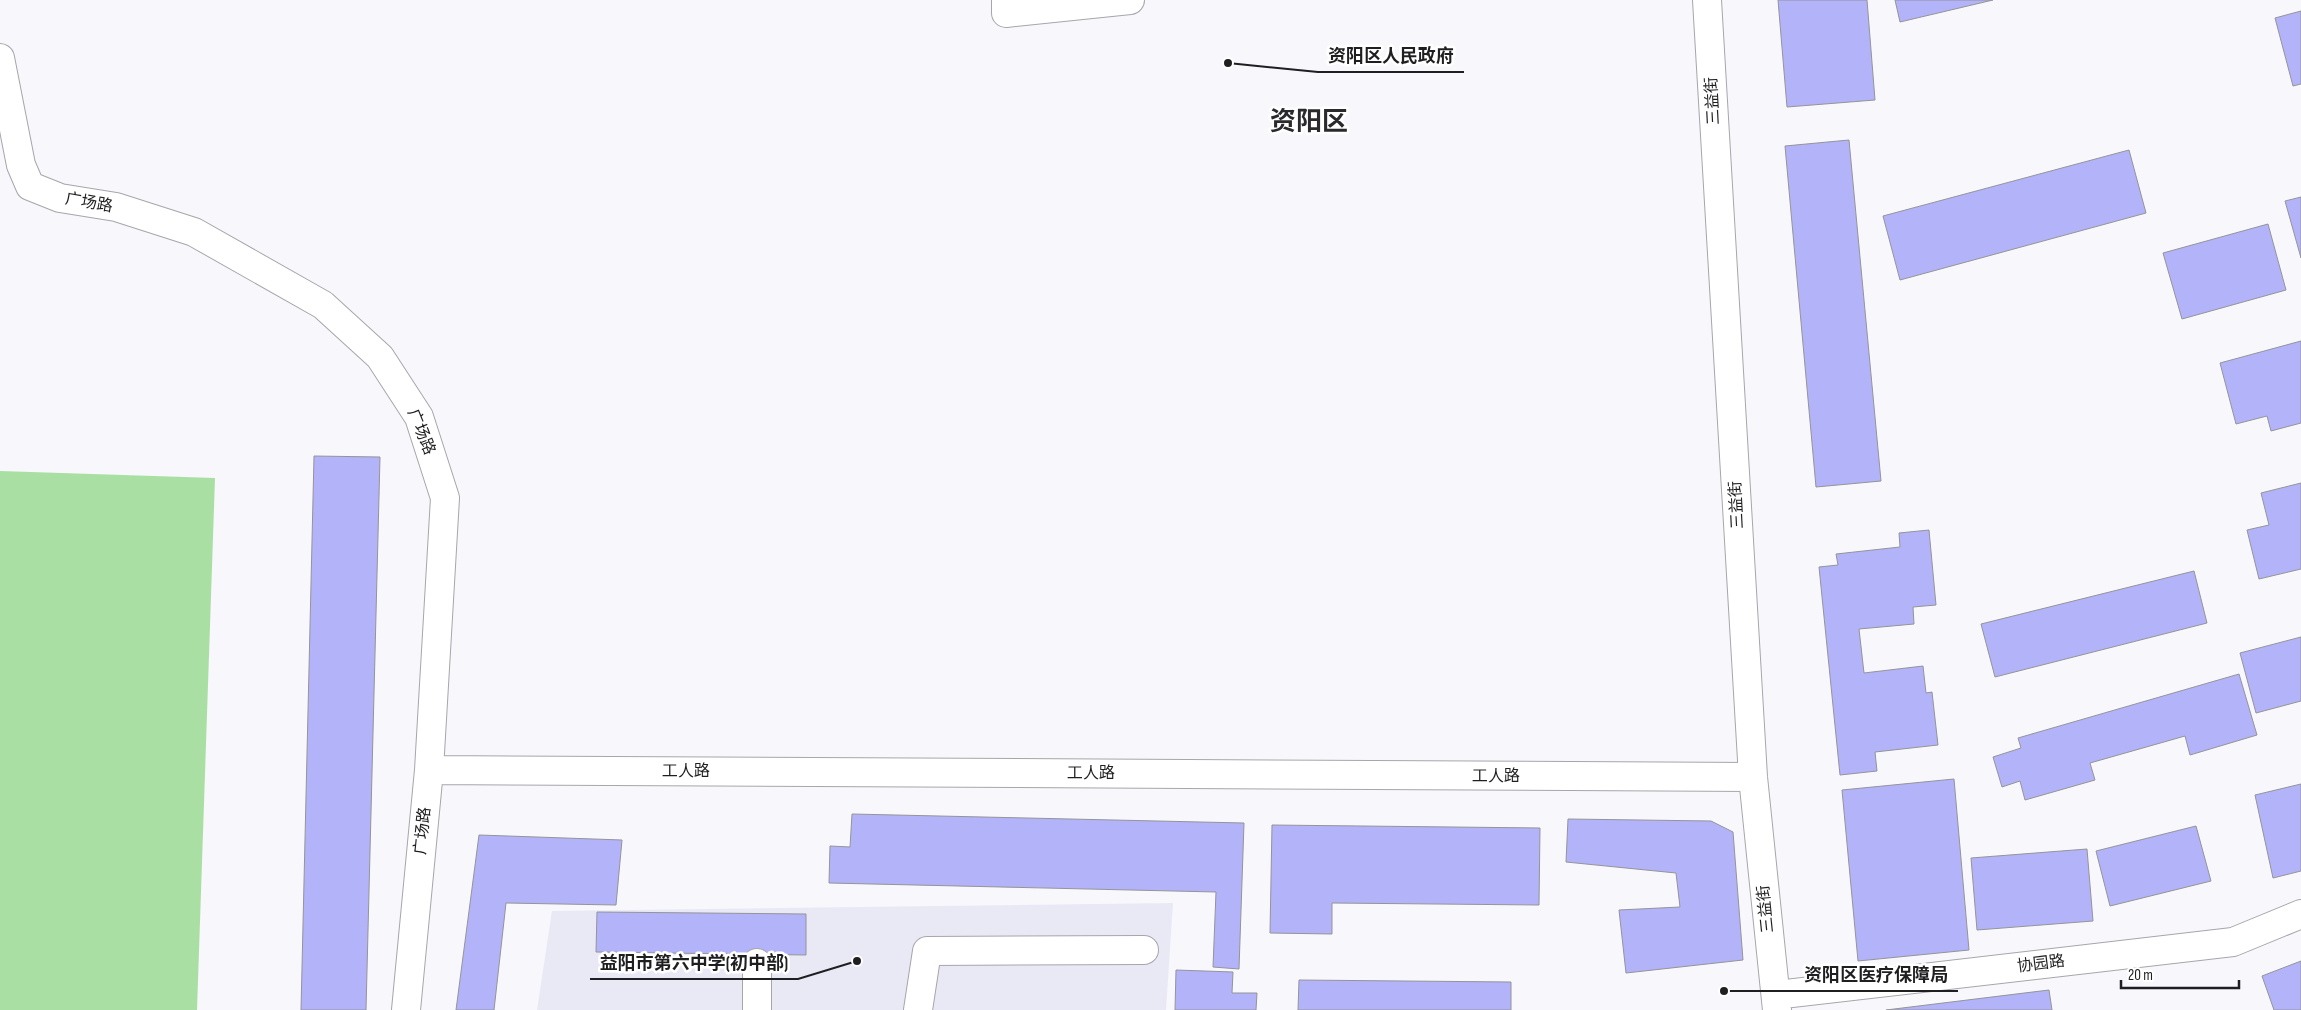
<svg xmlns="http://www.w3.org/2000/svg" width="2301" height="1010" font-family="'Sofia Sans Condensed','Noto Sans SC',sans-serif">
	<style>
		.built { fill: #e9e9f5 }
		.green { fill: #aadfa3 }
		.building { fill: #b3b3fa; stroke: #949498 }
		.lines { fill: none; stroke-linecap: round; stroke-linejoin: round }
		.minor-casing { stroke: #a6a6ab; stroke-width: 30 }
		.minor { stroke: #fff; stroke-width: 28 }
		.labels { text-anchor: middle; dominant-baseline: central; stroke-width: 5; stroke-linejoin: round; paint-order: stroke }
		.street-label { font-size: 16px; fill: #1f1f21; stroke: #fff }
		.town-label { font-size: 26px; font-weight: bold; fill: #2a2a2e; stroke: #fff }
		.leader { fill: none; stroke: #1f1f21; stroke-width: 2 }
		.callout-dot { fill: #1f1f21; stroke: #fff; stroke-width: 2 }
		.callout-label { font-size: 18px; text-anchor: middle; font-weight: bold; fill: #1f1f21; stroke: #fff; stroke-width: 5; stroke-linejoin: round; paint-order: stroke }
	</style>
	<rect width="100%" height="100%" fill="#f7f7fc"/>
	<!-- built -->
	<path class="built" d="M1173 903 1166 1010H537L552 911Z"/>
	<!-- green -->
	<path class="green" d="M0 471 215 478 197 1010H0Z"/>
	<!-- building -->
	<path class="building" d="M1778 0H1867L1875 100 1787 107Z
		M1895 0H1993L1900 22Z
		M2301 11V84L2293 86 2275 18Z
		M1849 140 1881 481 1816 487 1785 146Z
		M2129 150 2146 213 1900 280 1883 216Z
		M2301 197V258L2285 201Z
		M2268 224 2286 290 2182 319 2163 253Z
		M2301 341V423L2271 431 2267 416 2236 424 2220 363Z
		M314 456 380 457 366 1010H301Z
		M2301 483V569L2259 579 2247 530 2269 525 2261 493Z
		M1929 530 1936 605 1913 607 1914 624 1859 629 1864 673 1923 666 1926 693 1932 692 1938 745 1875 752 1877 771 1840 775 1819 567 1838 565 1836 554 1900 547 1899 533Z
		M2194 571 2207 623 1995 677 1981 624Z
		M2301 637V701L2256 713 2240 653Z
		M2239 674 2257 735 2190 755 2185 736 2090 763 2095 780 2025 800 2020 781 2002 787 1993 757 2021 748 2018 738Z
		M1954 779 1969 950 1858 961 1842 790Z
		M2301 784V871L2273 878 2255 795Z
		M852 814 1244 823 1239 969 1213 967 1216 892 829 883 830 846 850 847Z
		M1568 819 1711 821 1733 832 1743 960 1626 973 1619 910 1680 907 1676 873 1566 862Z
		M1272 825 1540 828 1539 905 1332 903V934L1270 933Z
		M2196 826 2211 881 2110 906 2096 851Z
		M479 835 622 840 616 905 506 903 494 1010H456Z
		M2087 849 2093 921 1977 930 1971 858Z
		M597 912 806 914V955L596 952Z
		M2301 961V1010H2274L2262 976Z
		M1176 970 1233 972 1232 993H1257L1256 1010H1175Z
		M1299 980 1511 982V1010H1298Z
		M2049 990 2052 1010H1886Z"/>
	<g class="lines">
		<defs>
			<path id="minor" d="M1006 0V13L1130 0
				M1707 0 1753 777 1777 1010
				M0 58 21 165 30 186 60 198 116 207 194 232 323 305 380 357 419 417 445 498 429 770 406 1010
				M429 770 1753 777
				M1776 995 2233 942 2301 914
				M757 1010V963
				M918 1010 927 951 1144 950"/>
		</defs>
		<!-- minor casing -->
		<use href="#minor" class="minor-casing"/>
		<!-- minor -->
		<use href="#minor" class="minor"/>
	</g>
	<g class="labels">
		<!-- street labels -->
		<g class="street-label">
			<text transform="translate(1713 101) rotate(-93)">三益街</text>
			<text transform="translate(89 203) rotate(10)">广场路</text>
			<text transform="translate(421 432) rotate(68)">广场路</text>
			<text transform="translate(1737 505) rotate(-93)">三益街</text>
			<text x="686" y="771">工人路</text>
			<text x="1091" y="773">工人路</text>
			<text x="1496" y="776">工人路</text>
			<text transform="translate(423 831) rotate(-84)">广场路</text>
			<text transform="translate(1766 909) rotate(-96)">三益街</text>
			<text transform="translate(2041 964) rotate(-7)">协园路</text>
		</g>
		<!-- town labels -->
		<g class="town-label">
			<text x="1309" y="122">资阳区</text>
		</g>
	</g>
	<!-- callouts -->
	<path class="leader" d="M1228 63L1318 72H1464M857 961L798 979H590M1724 991L1794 991H1958"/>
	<g class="callout-dot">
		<circle cx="1228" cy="63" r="5"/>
		<circle cx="857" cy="961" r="5"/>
		<circle cx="1724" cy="991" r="5"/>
	</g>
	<g class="callout-label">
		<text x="1391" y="62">资阳区人民政府</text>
		<text x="694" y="969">益阳市第六中学(初中部)</text>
		<text x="1876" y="981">资阳区医疗保障局</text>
	</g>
	<!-- scale -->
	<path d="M2121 980v8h118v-8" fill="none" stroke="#1f1f21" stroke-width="2.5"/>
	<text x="2128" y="980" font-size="15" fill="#1f1f21" stroke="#ffffff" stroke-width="4" paint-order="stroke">20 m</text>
</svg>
